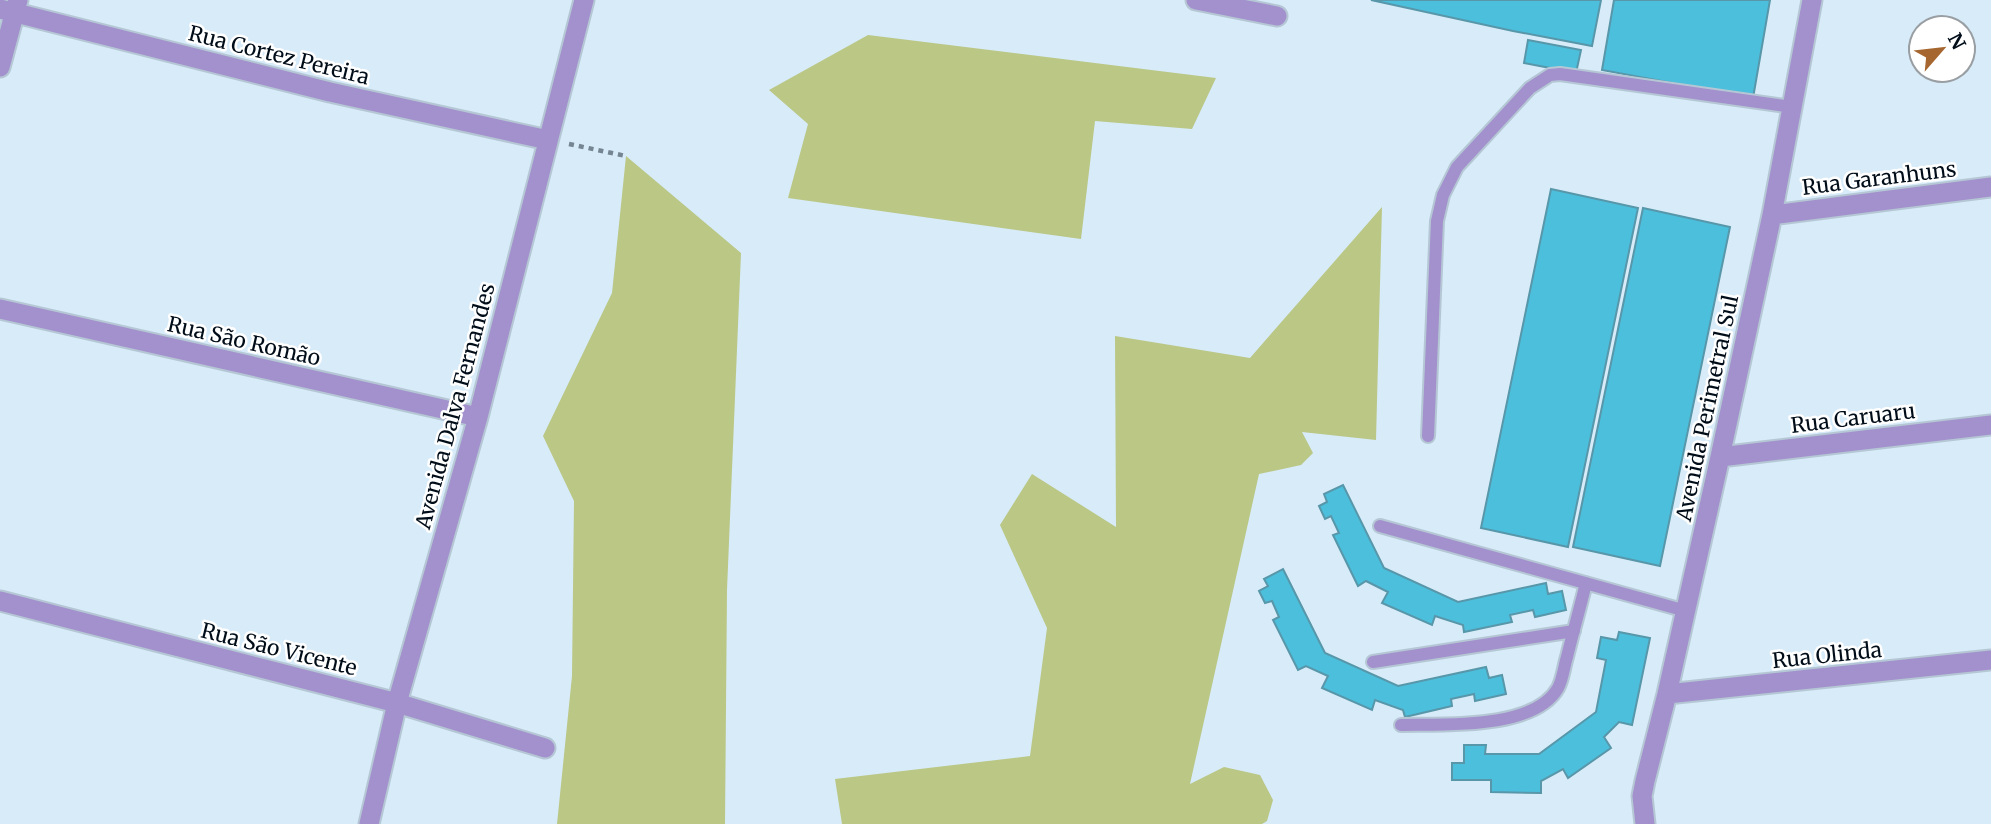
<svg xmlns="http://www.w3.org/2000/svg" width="1991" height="824" font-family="Merriweather,serif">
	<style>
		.green { fill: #bac785 }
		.building { fill: #4cbfdd; stroke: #5797a9; stroke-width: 2 }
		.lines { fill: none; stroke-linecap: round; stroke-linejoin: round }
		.service-casing { stroke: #b5c7d5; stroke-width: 16 }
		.minor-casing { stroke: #b5c7d5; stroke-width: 23 }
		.path { stroke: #758592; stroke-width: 4.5; stroke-dasharray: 5 5; stroke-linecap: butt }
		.service { stroke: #a391cd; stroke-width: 12 }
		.minor { stroke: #a391cd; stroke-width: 19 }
		.labels { text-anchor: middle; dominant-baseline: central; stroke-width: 5; stroke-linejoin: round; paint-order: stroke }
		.street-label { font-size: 21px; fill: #000d19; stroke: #fff }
	</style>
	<rect width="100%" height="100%" fill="#d8ebf9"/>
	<!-- green -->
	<path class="green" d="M868 35 1216 78 1192 129 1095 121 1081 239 788 198 808 124 769 90Z
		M626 156 741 253 727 590 725 824H557L572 676 574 501 543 436 612 293Z
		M1382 207 1376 440 1302 432 1313 453 1301 465 1259 474 1190 784 1224 767 1260 775 1273 800 1267 821 1262 824H842L835 779 1030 756 1047 628 1000 525 1032 474 1116 527 1115 336 1250 358Z"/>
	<!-- building -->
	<path class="building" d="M1371 0H1601L1592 46 1513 31Z
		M1614 0H1770L1753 98 1602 70Z
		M1528 40 1581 50 1576 73 1524 63Z
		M1551 189 1638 208 1568 547 1481 528Z
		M1643 208 1730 227 1660 566 1573 547Z
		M1343 485 1384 568 1458 602 1546 583 1548 594 1562 591 1566 610 1535 617 1533 610 1510 615 1512 622 1464 632 1463 625 1435 616 1432 625 1382 603 1388 592 1366 581 1358 586 1333 535 1339 533 1331 516 1325 519 1319 506 1327 502 1324 494Z
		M1283 569 1325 653 1398 686 1486 667 1489 678 1502 675 1506 694 1475 701 1474 694 1451 699 1452 706 1405 717 1403 710 1375 700 1372 710 1322 688 1328 676 1306 666 1298 670 1273 620 1279 617 1272 601 1265 603 1259 591 1268 586 1264 579Z
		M1619 632 1650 638 1632 725 1619 722 1604 737 1611 748 1568 778 1563 769 1541 781V793L1491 792V780H1452V763H1464V745H1486L1485 754H1539L1596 712 1606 660 1597 658 1601 637 1617 640Z"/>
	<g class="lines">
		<defs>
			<path id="service" d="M1428 436 1437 221 1443 195 1457 167 1530 88 1550 75 1560 74 1792 107
				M1380 526 1686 611
				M1373 662 1574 631
				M1401 725C1443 724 1534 730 1558 688 1563 679 1564 666 1567 657 1573 632 1580 608 1586 583"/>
			<path id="minor" d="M1196 0 1277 16
				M0 9 330 92 548 140
				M0 67 18 0
				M1772 215 1991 187
				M0 309 478 417
				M1720 457 1991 425
				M0 601 397 703 545 748
				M1667 694 1991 660
				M369 824 397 703 478 417 584 0
				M1645 824 1642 796 1645 781 1667 694 1720 457 1772 215 1812 0"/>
		</defs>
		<!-- service casing -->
		<use href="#service" class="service-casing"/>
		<!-- minor casing -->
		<use href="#minor" class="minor-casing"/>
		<!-- path -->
		<path class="path" d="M569 144 626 156"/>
		<!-- service -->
		<use href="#service" class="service"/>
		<!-- minor -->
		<use href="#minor" class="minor"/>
	</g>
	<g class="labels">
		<!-- street labels -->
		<g class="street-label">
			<text transform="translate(279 55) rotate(14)">Rua Cortez Pereira</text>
			<text transform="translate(1879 178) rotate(-7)">Rua Garanhuns</text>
			<text transform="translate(244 341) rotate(13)">Rua São Romão</text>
			<text transform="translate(455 406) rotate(-75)">Avenida Dalva Fernandes</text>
			<text transform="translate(1707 408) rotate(-78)">Avenida Perimetral Sul</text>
			<text transform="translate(1853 418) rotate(-7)">Rua Caruaru</text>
			<text transform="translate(279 649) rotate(14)">Rua São Vicente</text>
			<text transform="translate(1827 655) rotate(-6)">Rua Olinda</text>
		</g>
	</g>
	<!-- north arrow -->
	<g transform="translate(1942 49) rotate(62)"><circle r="33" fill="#ffffff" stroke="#999ea3" stroke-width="2"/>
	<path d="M0-5L12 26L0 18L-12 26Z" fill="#a66630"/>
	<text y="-10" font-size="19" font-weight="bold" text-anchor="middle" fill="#000d19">N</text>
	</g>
</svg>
